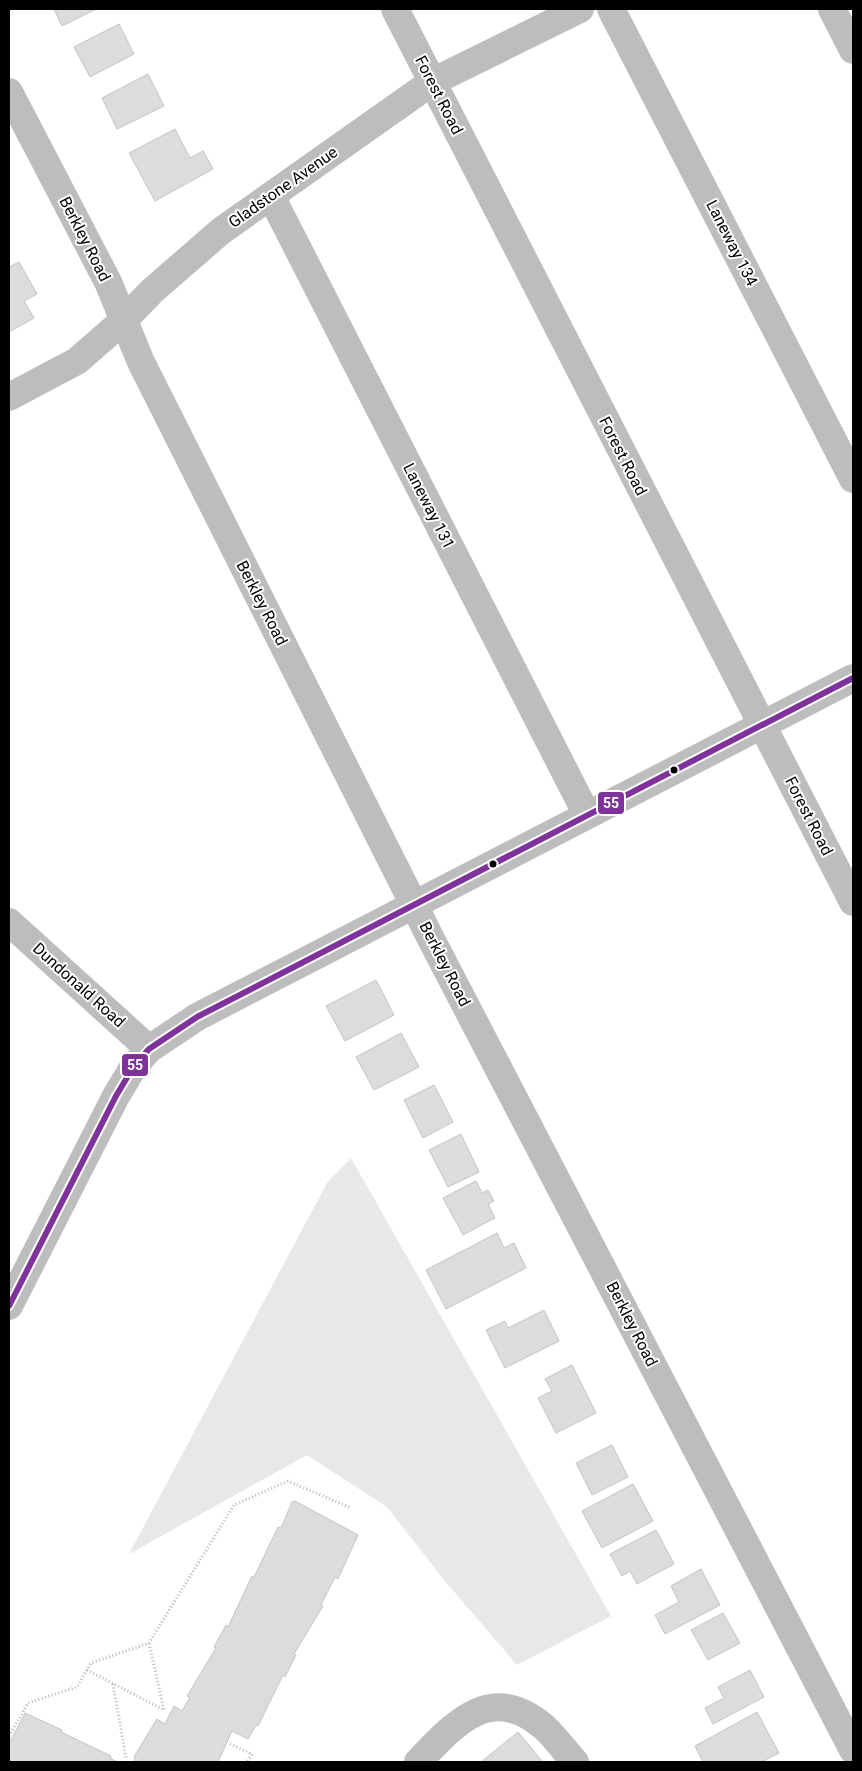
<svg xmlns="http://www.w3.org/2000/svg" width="862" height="1771" font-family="Roboto,sans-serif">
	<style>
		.green { fill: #e8e8e8 }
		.building { fill: #dcdcdc; stroke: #c4c4c4 }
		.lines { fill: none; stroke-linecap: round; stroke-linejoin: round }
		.path { stroke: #b8b8b8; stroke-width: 3; stroke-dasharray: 1 2.5; stroke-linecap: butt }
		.minor { stroke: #bdbdbd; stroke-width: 28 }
		.bus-1-casing { stroke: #fff; stroke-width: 10 }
		.bus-1 { stroke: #7f329c; stroke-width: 6 }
		.bus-dot { fill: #000; stroke: #fff; stroke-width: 2 }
		.labels { text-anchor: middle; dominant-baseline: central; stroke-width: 4; stroke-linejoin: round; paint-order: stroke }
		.street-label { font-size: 16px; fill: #000; stroke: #fff }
		.line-badge { stroke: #fff; stroke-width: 2 }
		.badge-label { font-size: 14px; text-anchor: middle; font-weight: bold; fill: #fff }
	</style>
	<rect width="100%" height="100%" fill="#fff"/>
	<!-- green -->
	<path class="green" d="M351 1158 611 1616 517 1665 444 1580 387 1507 307 1455 129 1554 327 1183Z"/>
	<!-- building -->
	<path class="building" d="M54 9H96L62 26Z
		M119 24 134 54 90 77 74 47Z
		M148 74 164 106 117 129 102 98Z
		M175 129 190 158 203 151 213 169 155 201 129 153Z
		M19 262 37 294 24 301 34 318 9 332V267Z
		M376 980 394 1015 345 1041 326 1006Z
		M401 1033 419 1067 374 1090 356 1057Z
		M434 1085 453 1122 423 1138 404 1100Z
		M461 1134 479 1172 448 1187 429 1150Z
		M476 1181 482 1193 488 1190 494 1201 488 1204 495 1218 463 1235 443 1198Z
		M497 1233 504 1248 514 1243 526 1268 446 1309 426 1270Z
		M544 1310 559 1341 505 1368 486 1330 505 1321 508 1328Z
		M572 1365 596 1413 556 1433 538 1398 552 1391 545 1379Z
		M612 1445 628 1477 592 1495 576 1463Z
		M633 1484 653 1521 602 1548 582 1511Z
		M295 1501 358 1535 338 1579 335 1577 321 1605 323 1606 294 1654 296 1655 285 1677 283 1675 258 1726 256 1725 248 1739 232 1731 218 1762H134L135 1755 157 1719 165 1724 174 1706 182 1711 190 1697 187 1696 216 1648 214 1647 226 1625 228 1627 252 1576 254 1577 278 1527 281 1528 292 1502Z
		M656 1530 674 1564 637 1584 630 1571 622 1576 610 1554Z
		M701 1569 720 1605 665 1634 655 1615 679 1602 671 1586Z
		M723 1613 740 1643 708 1660 691 1630Z
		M750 1670 764 1697 713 1724 705 1708 724 1698 718 1687Z
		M757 1712 779 1753 762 1762H703L695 1746Z
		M25 1713 62 1730 61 1732 111 1756 110 1758 117 1762H9V1744Z
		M518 1732 543 1762H481Z"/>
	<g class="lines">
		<!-- path -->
		<path class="path" d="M87 1670 164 1710 149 1643
			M113 1684 126 1758
			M9 1736 28 1703 77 1687 91 1663 149 1643 234 1505 288 1481 351 1508
			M230 1744 252 1754 247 1762"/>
		<!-- minor -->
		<path class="minor" d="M395 9 853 902
			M611 9 853 479
			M832 9 853 50
			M9 92 108 282 141 362 430 937 853 1750
			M271 196 587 815
			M9 397 77 361 124 320 152 291 221 231 432 82 580 9
			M9 922 149 1049
			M9 1306 116 1096 134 1066 149 1049 197 1017 853 678
			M418 1762C455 1723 491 1682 544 1727 555 1737 565 1751 575 1762"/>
		<defs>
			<path id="bus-1" d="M9 1306 116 1096 134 1066 149 1049 197 1017 853 678"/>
		</defs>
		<!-- bus-1 casing -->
		<use href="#bus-1" class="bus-1-casing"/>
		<!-- bus-1 -->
		<use href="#bus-1" class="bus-1"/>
	</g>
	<!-- markers -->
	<g class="bus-dot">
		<circle cx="674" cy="770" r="4.5"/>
		<circle cx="493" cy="864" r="4.5"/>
	</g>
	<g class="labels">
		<!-- street labels -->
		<g class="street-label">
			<text transform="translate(439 95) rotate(63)">Forest Road</text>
			<text transform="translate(283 187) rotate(-35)">Gladstone Avenue</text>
			<text transform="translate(85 239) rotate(63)">Berkley Road</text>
			<text transform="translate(732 243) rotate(63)">Laneway 134</text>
			<text transform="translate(623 456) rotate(63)">Forest Road</text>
			<text transform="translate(429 506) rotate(63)">Laneway 131</text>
			<text transform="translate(262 603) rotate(63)">Berkley Road</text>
			<text transform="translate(809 816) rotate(63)">Forest Road</text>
			<text transform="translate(445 964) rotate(63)">Berkley Road</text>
			<text transform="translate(79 985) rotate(42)">Dundonald Road</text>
			<text transform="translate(632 1324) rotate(63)">Berkley Road</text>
		</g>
	</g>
	<g class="line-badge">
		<rect x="597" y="791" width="28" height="24" rx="5" fill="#7f329c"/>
		<rect x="121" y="1053" width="28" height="24" rx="5" fill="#7f329c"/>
	</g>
	<g class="badge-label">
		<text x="611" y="808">55</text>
		<text x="135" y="1070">55</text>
	</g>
	<!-- border -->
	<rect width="862" height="1771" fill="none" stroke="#000000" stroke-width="20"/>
</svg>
